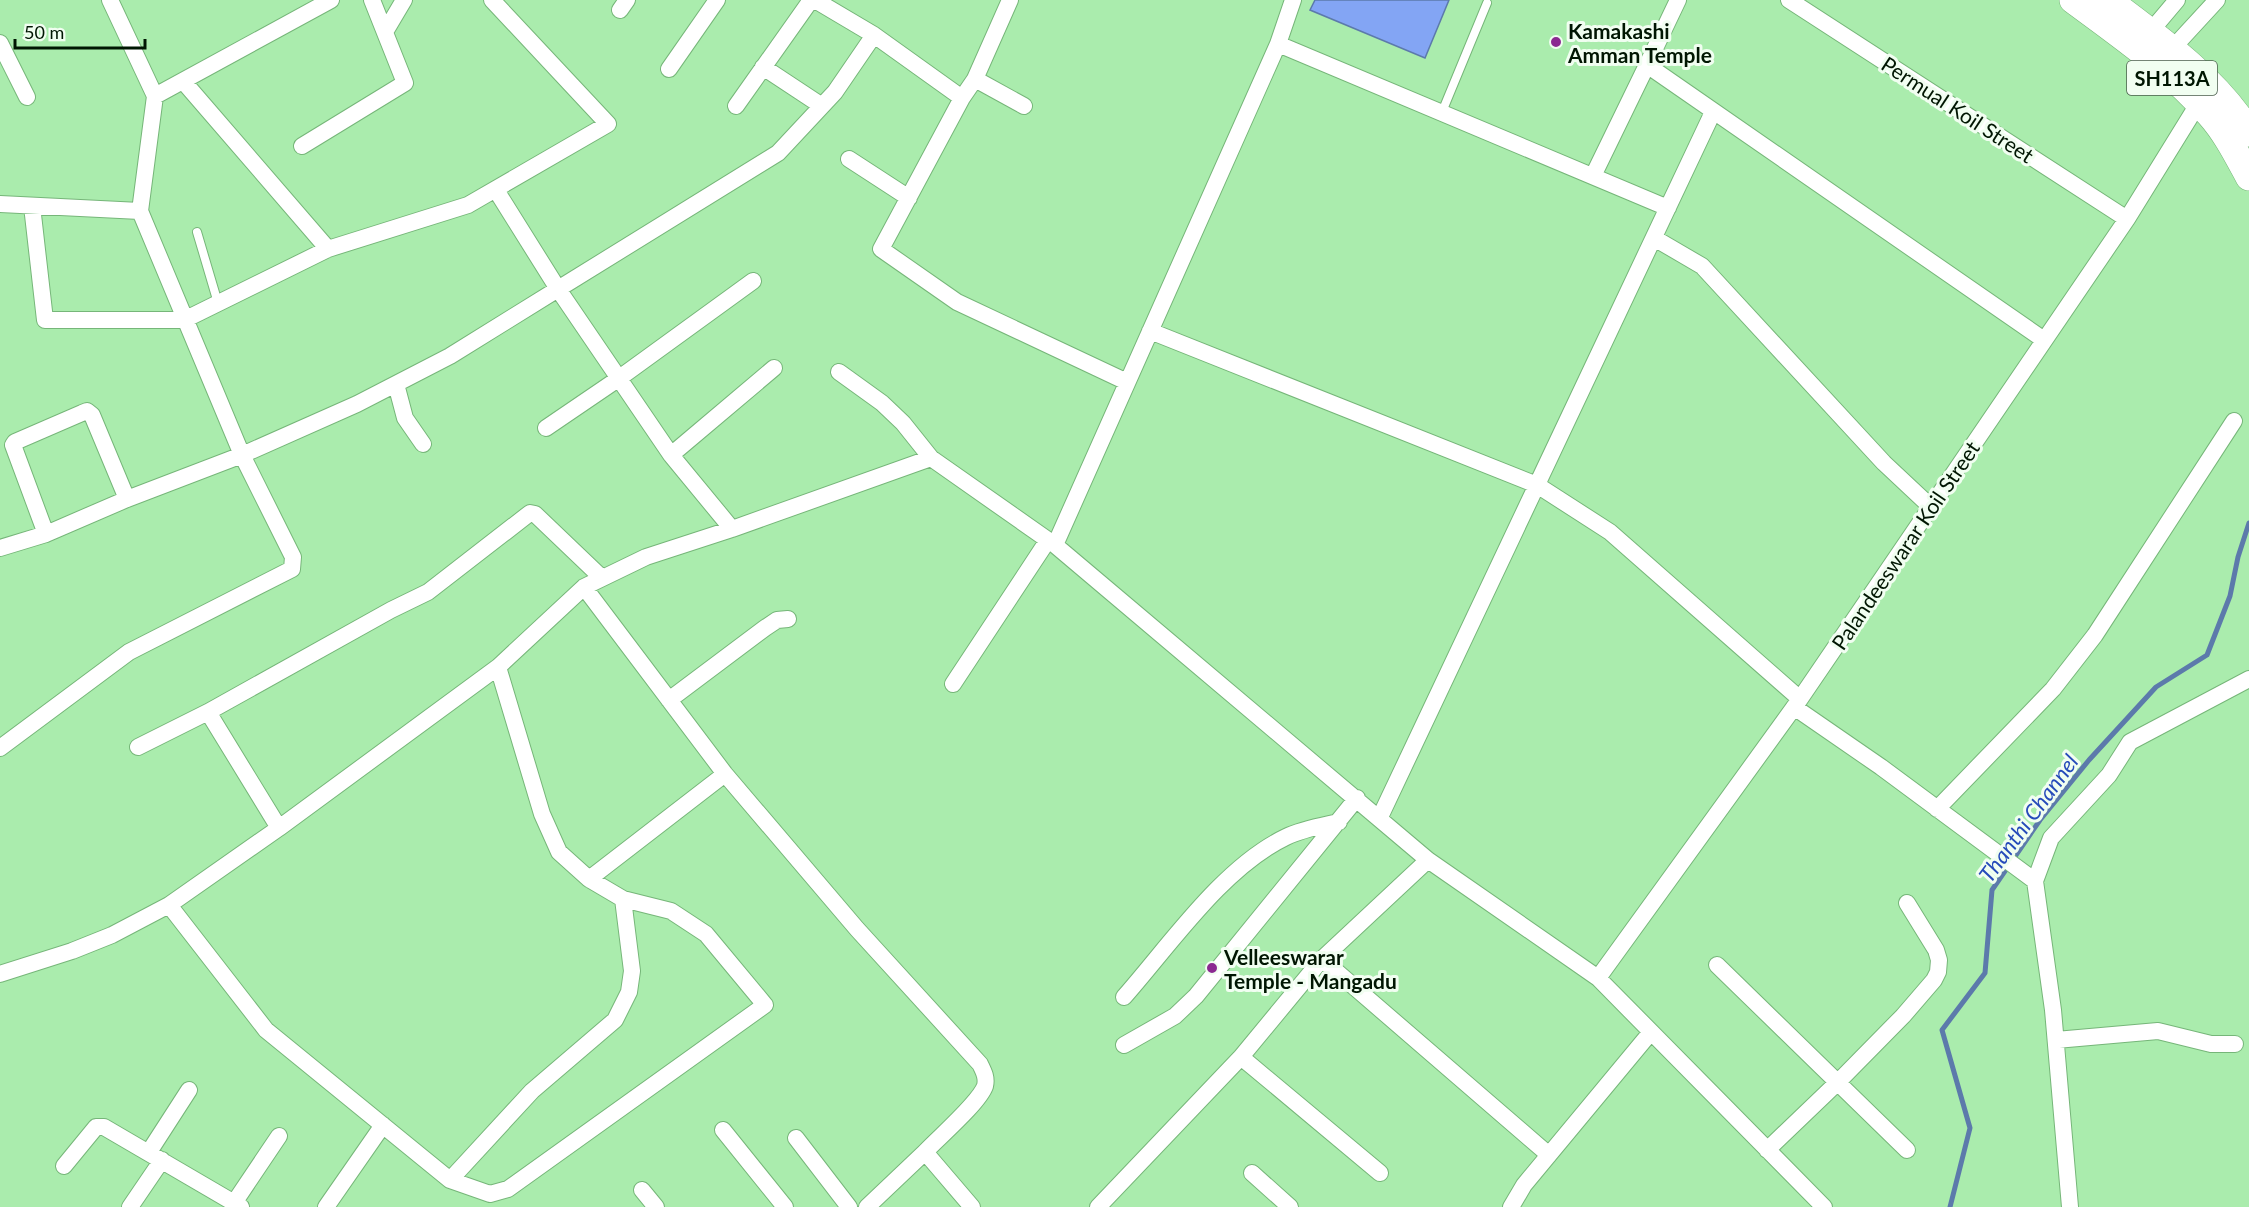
<svg xmlns="http://www.w3.org/2000/svg" width="2249" height="1207" font-family="Lato,sans-serif">
	<style>
		.water { fill: #83a5f4; stroke: #5c7aab; stroke-width: 1.5 }
		.lines { fill: none; stroke-linecap: round; stroke-linejoin: round }
		.stream { stroke: #5c7aab; stroke-width: 5 }
		.service-casing { stroke: #76b679; stroke-width: 10 }
		.minor-casing { stroke: #76b679; stroke-width: 18 }
		.primary-casing { stroke: #76b679; stroke-width: 28 }
		.service { stroke: #fff; stroke-width: 8 }
		.minor { stroke: #fff; stroke-width: 16 }
		.primary { stroke: #fff; stroke-width: 27 }
		.poi-dot { fill: #8b2991; stroke: #f1fef1; stroke-width: 2 }
		.labels { text-anchor: middle; dominant-baseline: central; stroke-width: 6; stroke-linejoin: round; paint-order: stroke }
		.shield { fill: #f1fef1; stroke: #485c4a; stroke-width: 1.5 }
		.shield-label { font-size: 20px; font-weight: bold; fill: #001602 }
		.poi-label { font-size: 21px; font-weight: bold; fill: #001602; stroke: #f1fef1; text-anchor: start }
		.street-label { font-size: 21px; fill: #001602; stroke: #f1fef1 }
		.water-label { font-size: 22px; font-style: italic; fill: #264bba; stroke: #f1fef1 }
	</style>
	<rect width="100%" height="100%" fill="#aaecad"/>
	<!-- water -->
	<path class="water" d="M1315 0H1449L1425 58 1310 10Z"/>
	<g class="lines">
		<!-- stream -->
		<path class="stream" d="M1950 1207 1970 1128 1942 1030 1985 973 1992 890 2040 820 2089 760 2156 687 2207 655 2230 596 2238 557 2249 523"/>
		<defs>
			<path id="service" d="M1442 112 1487 3
				M197 232 218 303"/>
			<path id="minor" d="M110 0 155 96
				M815 0 874 35 962 98 975 79 1024 106
				M1678 0 1647 65 2044 340
				M1789 0 2127 219
				M620 10 627 0
				M385 32 404 0
				M2150 32 2177 0
				M0 43 27 97
				M1278 44 1668 208
				M2171 50 2217 0
				M763 67 822 106
				M669 69 717 0
				M975 79 1010 0
				M183 81 328 249
				M962 98 881 249 957 302 1127 382
				M736 106 811 0
				M302 146 405 83 372 0
				M849 159 909 198
				M1593 176 1647 65
				M0 204 140 211 155 96 331 0
				M32 206 45 320H184L328 249 468 205 608 124 492 0
				M1654 238 1702 266 1884 463 1931 507
				M1150 331 1537 485 1610 532 1800 699
				M839 372 882 403 903 423 931 458
				M396 384 405 418 423 444
				M546 428 618 379 753 281
				M671 455 774 368
				M732 529 671 455 558 289 778 153 835 92 874 35
				M46 534 13 445 15 442 82 413 87 411 92 415 127 499
				M1055 545 1428 860 1598 978 1824 1207
				M0 548 46 534 127 499 242 455 140 211
				M584 587 725 774 857 929 980 1064C984 1072 987 1078 985 1086 979 1103 938 1138 925 1152
				M498 667 542 814 559 852 589 879 725 774
				M953 684 1048 540
				M669 700 765 628 777 620 788 619
				M1794 707 1881 767 2035 881 2053 1010 2070 1207
				M208 712 279 828
				M138 747 208 712 391 610 428 592 530 513 535 514 602 578
				M0 748 129 652 292 569 293 557 242 455 357 404 450 356 558 289 496 190
				M1937 809 2053 689 2095 635 2234 421
				M1380 817 1713 112
				M2035 881 2051 838 2109 775 2130 742 2249 679
				M169 905 266 1030 450 1180 490 1194 508 1189 765 1005 706 934 671 911 623 899 589 879
				M1322 959 1549 1155
				M1717 965 1907 1150
				M0 974 72 951 112 935 169 905 279 828 498 667 584 587 646 557 732 529 931 458 1055 545 1278 44 1293 0
				M1598 978 1800 699 2127 219 2203 96
				M1124 997C1170 945 1223 867 1286 837 1302 829 1321 826 1339 822
				M2056 1040 2158 1031 2211 1044H2235
				M1124 1045 1175 1016 1196 996 1357 798
				M1241 1057 1380 1173
				M723 1130 785 1207
				M796 1138 849 1207
				M1767 1150 1838 1082 1903 1016 1934 980 1938 972 1939 960 1936 950 1907 903
				M149 1152 189 1090
				M64 1166 96 1127H104L241 1207
				M1252 1173 1290 1207
				M450 1180 532 1091 615 1020 629 992 632 971 623 899
				M642 1190 656 1207
				M234 1203 279 1136
				M130 1207 162 1160
				M326 1207 383 1125
				M867 1207 925 1152 972 1207
				M1098 1207 1241 1057 1322 959 1428 860
				M1511 1207 1524 1185 1651 1032"/>
			<path id="primary" d="M2073 0C2120 35 2171 70 2210 115 2226 133 2237 155 2249 177
				M2108 0C2156 36 2219 81 2249 133"/>
		</defs>
		<!-- service casing -->
		<use href="#service" class="service-casing"/>
		<!-- minor casing -->
		<use href="#minor" class="minor-casing"/>
		<!-- primary casing -->
		<use href="#primary" class="primary-casing"/>
		<!-- service -->
		<use href="#service" class="service"/>
		<!-- minor -->
		<use href="#minor" class="minor"/>
		<!-- primary -->
		<use href="#primary" class="primary"/>
	</g>
	<!-- markers -->
	<g class="poi-dot">
		<circle cx="1556" cy="42" r="6"/>
		<circle cx="1212" cy="968" r="6"/>
	</g>
	<g class="labels">
		<!-- shield labels -->
		<rect class="shield" x="2127" y="61" width="90" height="34" rx="4.5"/>
		<g class="shield-label">
			<text x="2172" y="78">SH113A</text>
		</g>
		<!-- poi labels -->
		<g class="poi-label">
			<text x="1568" y="30">Kamakashi<tspan x="1568" dy="24">Amman Temple</tspan></text>
			<text x="1224" y="956">Velleeswarar<tspan x="1224" dy="24">Temple - Mangadu</tspan></text>
		</g>
		<!-- street labels -->
		<g class="street-label">
			<text transform="translate(1958 109) rotate(33)">Permual Koil Street</text>
			<text transform="translate(1905 545) rotate(-56)">Palandeeswarar Koil Street</text>
		</g>
		<!-- water labels -->
		<g class="water-label">
			<text transform="translate(2028 818) rotate(-54)">Thanthi Channel</text>
		</g>
	</g>
	<!-- scale -->
	<path d="M15 39v9h130v-9" fill="none" stroke="#001602" stroke-width="3"/>
	<text x="24" y="39" font-size="18" fill="#001602" stroke="#f1fef1" stroke-width="4.5" paint-order="stroke">50 m</text>
</svg>
